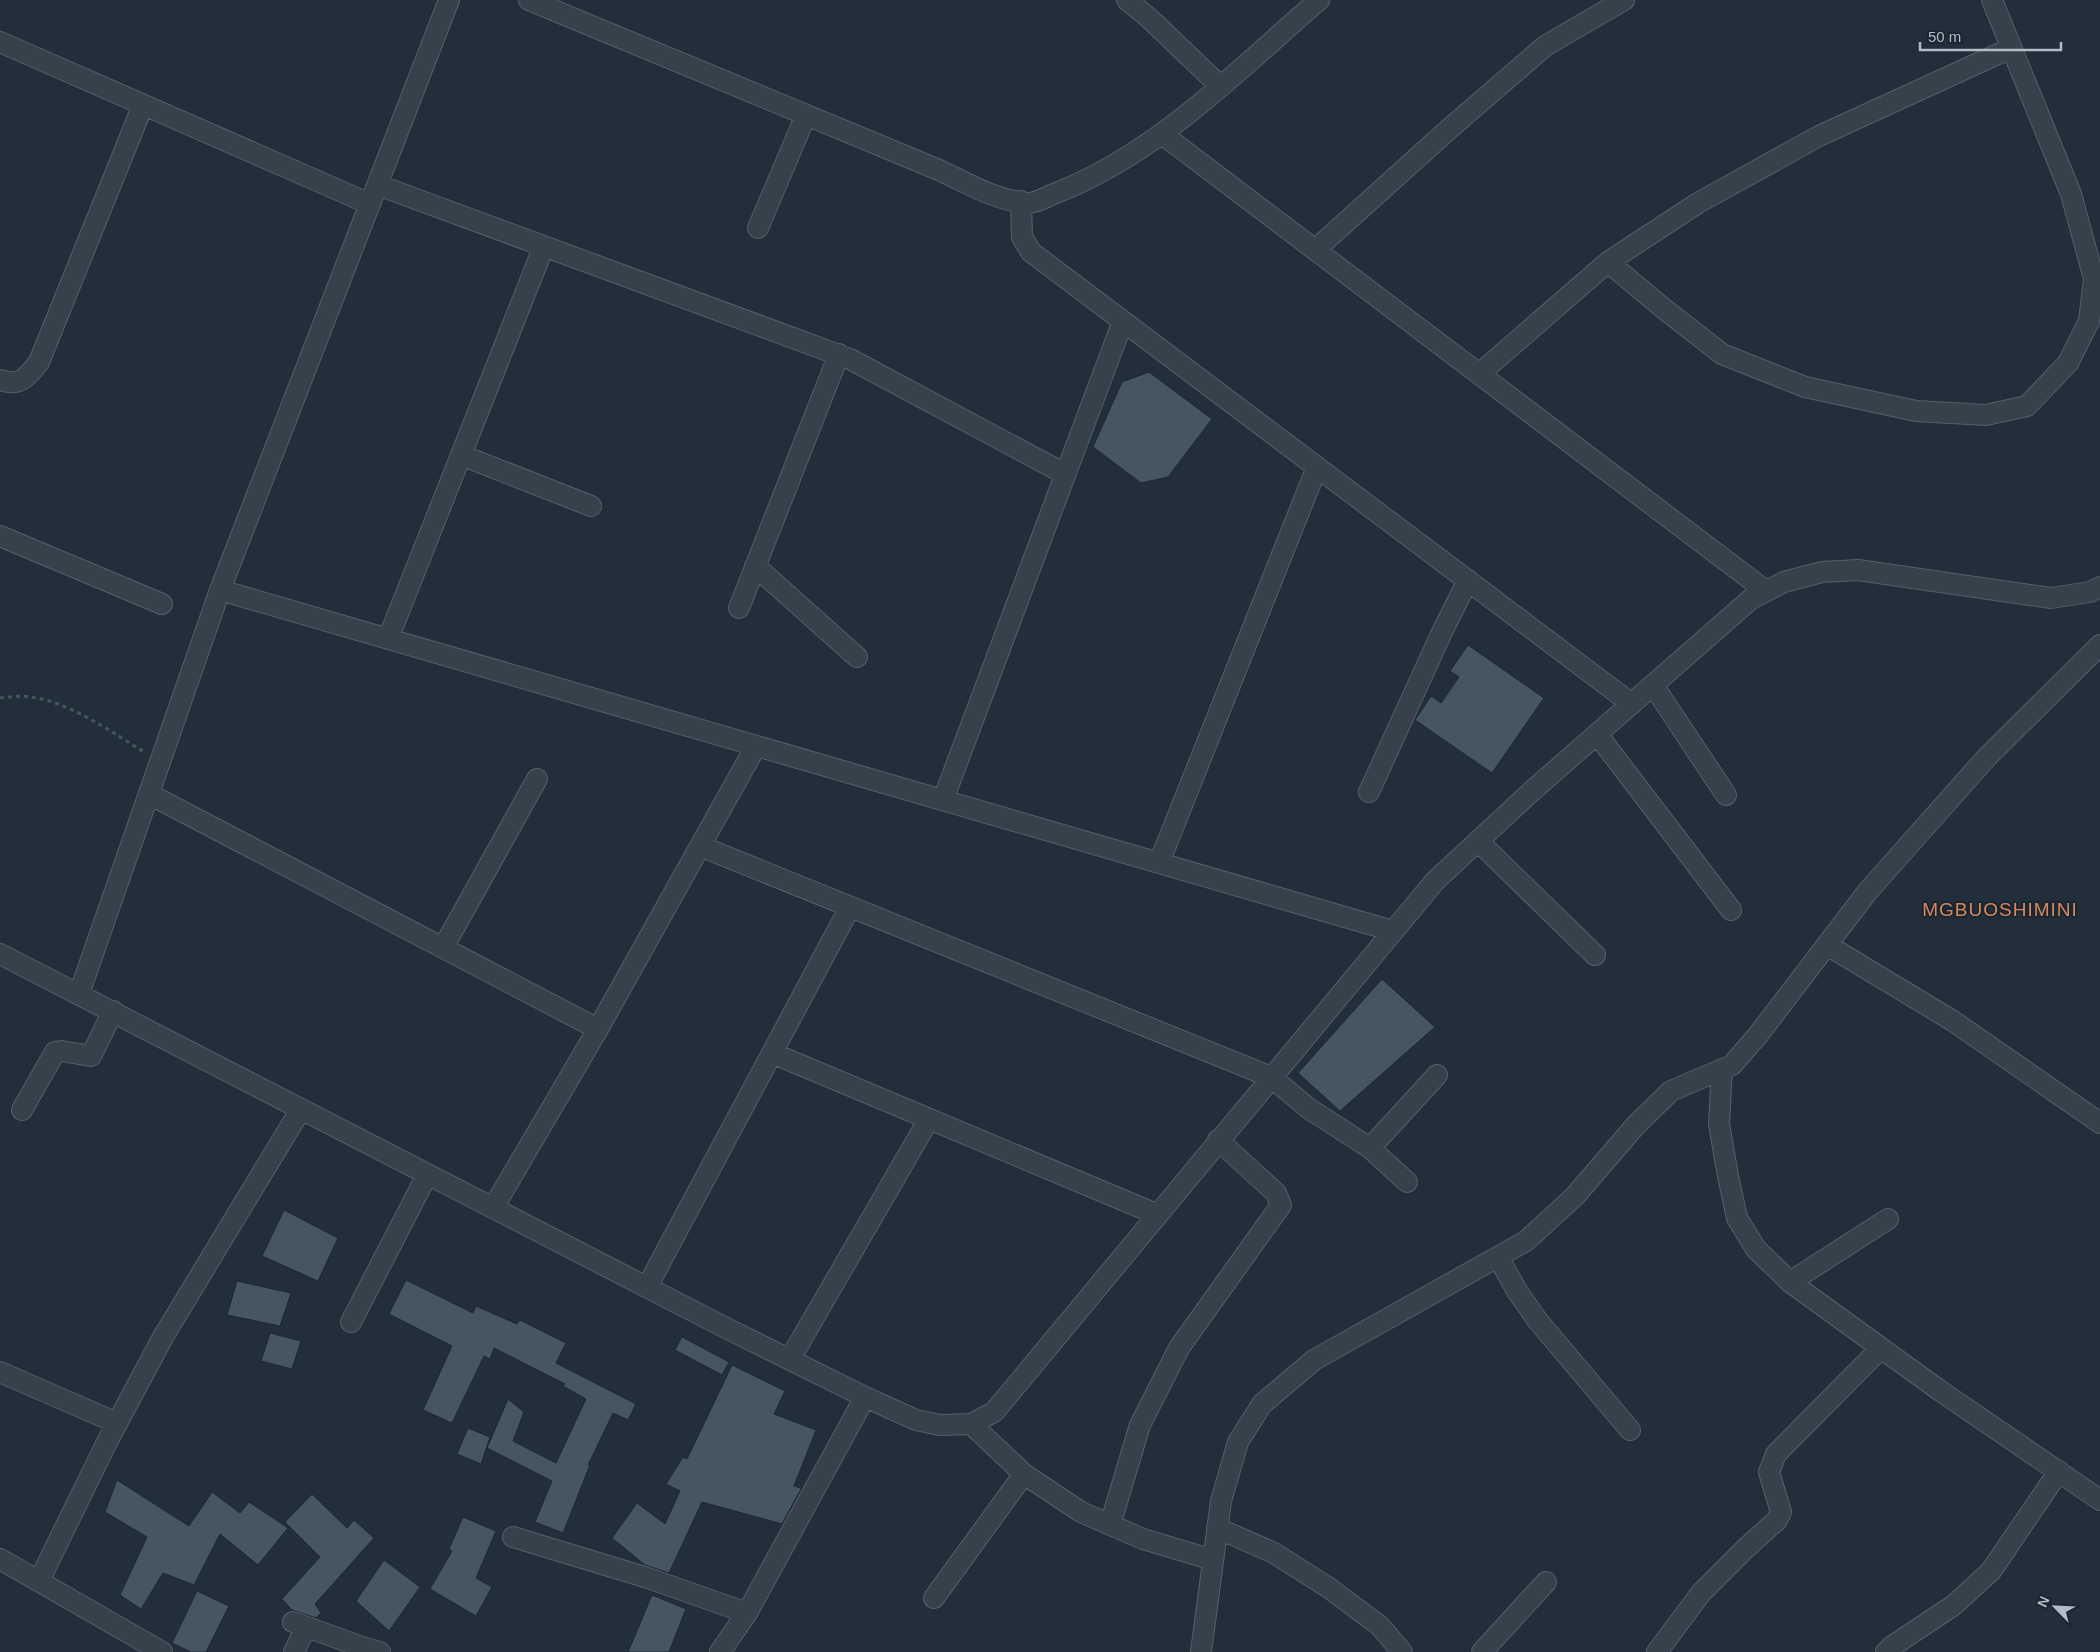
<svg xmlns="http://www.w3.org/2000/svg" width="2100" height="1652" font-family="Arial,sans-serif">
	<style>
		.building { fill: #465562; stroke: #1d2832 }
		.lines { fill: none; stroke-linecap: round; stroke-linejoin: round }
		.minor-casing { stroke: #545f69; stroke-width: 22 }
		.path { stroke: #42595a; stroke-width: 3; stroke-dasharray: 4 4; stroke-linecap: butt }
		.minor { stroke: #36414c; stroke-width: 20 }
		.labels { text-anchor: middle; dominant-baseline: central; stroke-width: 4; stroke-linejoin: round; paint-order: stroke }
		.quarter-label { font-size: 19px; letter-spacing: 1px; fill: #d5885f; stroke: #1b2630 }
	</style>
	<rect width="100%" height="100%" fill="#222f3b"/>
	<!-- building -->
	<path class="building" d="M1149 372 1212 419 1168 477 1141 483 1093 447 1122 382Z
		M1468 645 1544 698 1492 773 1415 720 1431 696 1441 703 1459 677 1450 671Z
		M1382 979 1435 1027 1340 1111 1298 1073Z
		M284 1210 338 1238 318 1281 262 1256Z
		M406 1280 473 1313 476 1306 517 1324 520 1320 566 1343 556 1363 636 1404 628 1420 613 1413 588 1465H590L563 1533 535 1522 552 1481 487 1448 508 1399 524 1412 513 1441 556 1463 586 1399 563 1386 565 1384 494 1348 490 1359 484 1356 452 1423 423 1410 452 1346 389 1314Z
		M237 1281 291 1293 280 1326 227 1315Z
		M270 1333 301 1341 292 1369 261 1361Z
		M682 1337 729 1362 722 1375 675 1350Z
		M732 1365 785 1391 774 1414 816 1430 794 1486 801 1488 800 1491 782 1524 702 1502 669 1573 645 1565 612 1538 637 1503 665 1524 680 1491 666 1484 683 1457 687 1459Z
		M468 1428 490 1437 481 1464 457 1454Z
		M117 1480 189 1526 212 1492 240 1513 249 1502 288 1528 258 1565 220 1534 194 1585 163 1573 141 1609 120 1595 147 1537 105 1512Z
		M312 1494 347 1528 354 1520 374 1538 315 1604 321 1613 316 1618 292 1610 282 1599 320 1557 285 1522Z
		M463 1517 496 1531 476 1578 492 1587 476 1616 430 1589 452 1551 449 1549Z
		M384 1560 420 1587 389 1631 356 1601Z
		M197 1591 229 1606 206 1652H191L172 1643Z
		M652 1595 686 1609 669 1652H628Z"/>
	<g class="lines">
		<defs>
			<path id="minor" d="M529 0 939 170C967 183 996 201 1028 203 1037 203 1048 196 1056 193 1157 154 1239 69 1319 0
				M1127 0 1149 18 1220 86
				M0 42 370 204
				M1162 134 1766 591
				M378 185 850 359 1065 474
				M1021 201 1022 237 1031 252 1632 704
				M758 228 806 115
				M1315 250 1449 129 1545 46 1624 0
				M1608 262 1663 308 1722 354 1805 387 1916 411 1986 415 2027 406 2068 363 2089 321 2094 279 2071 194 1992 0
				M1479 374 1608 262 1698 203 1819 136 2011 48
				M0 380C21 387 27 377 39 362L143 105
				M461 455 591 506
				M0 536 162 604
				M755 566 857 657
				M220 590 1393 931
				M739 608 839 354
				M388 639 544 246
				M1653 685 1726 795
				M1597 734 1731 910
				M1369 792 1442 632 1468 580
				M149 794 598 1029
				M943 800 1123 321
				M1478 841 1595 955
				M700 846 1271 1077 1308 1108 1370 1148 1407 1182
				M1159 863 1317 467
				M1827 945 1953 1021 2100 1123
				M443 948 537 779
				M0 954 726 1328 865 1397 916 1420 940 1425 971 1424 994 1412 1435 881 1532 791 1751 599 1784 582 1822 572 1858 570 2051 598 2090 592 2100 587
				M79 994 220 590 449 0
				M772 1053 1156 1214
				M1722 1069 1719 1124 1728 1176 1737 1218 1756 1249 1790 1282 1939 1390 2100 1500
				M22 1110 55 1052 61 1051 91 1056 113 1011
				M1370 1148 1437 1075
				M493 1208 598 1029 756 746
				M1498 1257 1517 1291 1538 1321 1630 1430
				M1790 1282 1888 1219
				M647 1287 850 907
				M351 1322 427 1175
				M790 1359 929 1119
				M0 1372 117 1423
				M971 1424 1024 1474 1081 1512 1143 1539 1213 1560
				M1110 1525 1140 1425 1179 1348 1281 1205 1276 1193 1218 1140
				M1217 1528 1274 1553 1329 1588 1380 1626 1402 1652
				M513 1537 648 1578 747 1613
				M0 1559 162 1652
				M39 1581 107 1442 163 1337 301 1109
				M934 1598 1024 1474
				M293 1622 362 1647 380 1652
				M294 1652 306 1627
				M720 1652 747 1613 865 1397
				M1201 1652 1221 1501 1238 1442 1262 1404 1314 1360 1526 1241 1575 1196 1636 1125 1671 1091 1732 1065 1758 1035 1868 891 1987 757 2100 645
				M1482 1652 1546 1582
				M1657 1652 1701 1593 1746 1548 1777 1520 1781 1512 1769 1472 1776 1454 1881 1348
				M1886 1652 1891 1647 1954 1605 1991 1571 2059 1471"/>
		</defs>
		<!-- minor casing -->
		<use href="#minor" class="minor-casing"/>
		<!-- path -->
		<path class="path" d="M0 698C10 697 21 695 31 697 69 702 112 732 144 752"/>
		<!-- minor -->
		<use href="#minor" class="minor"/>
	</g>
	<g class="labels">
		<!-- quarter labels -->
		<g class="quarter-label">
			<text x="2000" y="909">MGBUOSHIMINI</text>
		</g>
	</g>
	<!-- north arrow -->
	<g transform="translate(2055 1607) rotate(294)" stroke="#1b2630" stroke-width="4" paint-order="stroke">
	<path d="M0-4L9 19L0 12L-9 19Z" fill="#b1bcc7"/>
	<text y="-8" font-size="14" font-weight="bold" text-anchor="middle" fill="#b1bcc7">N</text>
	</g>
	<!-- scale -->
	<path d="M1920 42v8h141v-8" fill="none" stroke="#b1bcc7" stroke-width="2.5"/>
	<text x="1928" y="42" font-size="15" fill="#b1bcc7" stroke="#1b2630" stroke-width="4" paint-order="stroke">50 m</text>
</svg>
